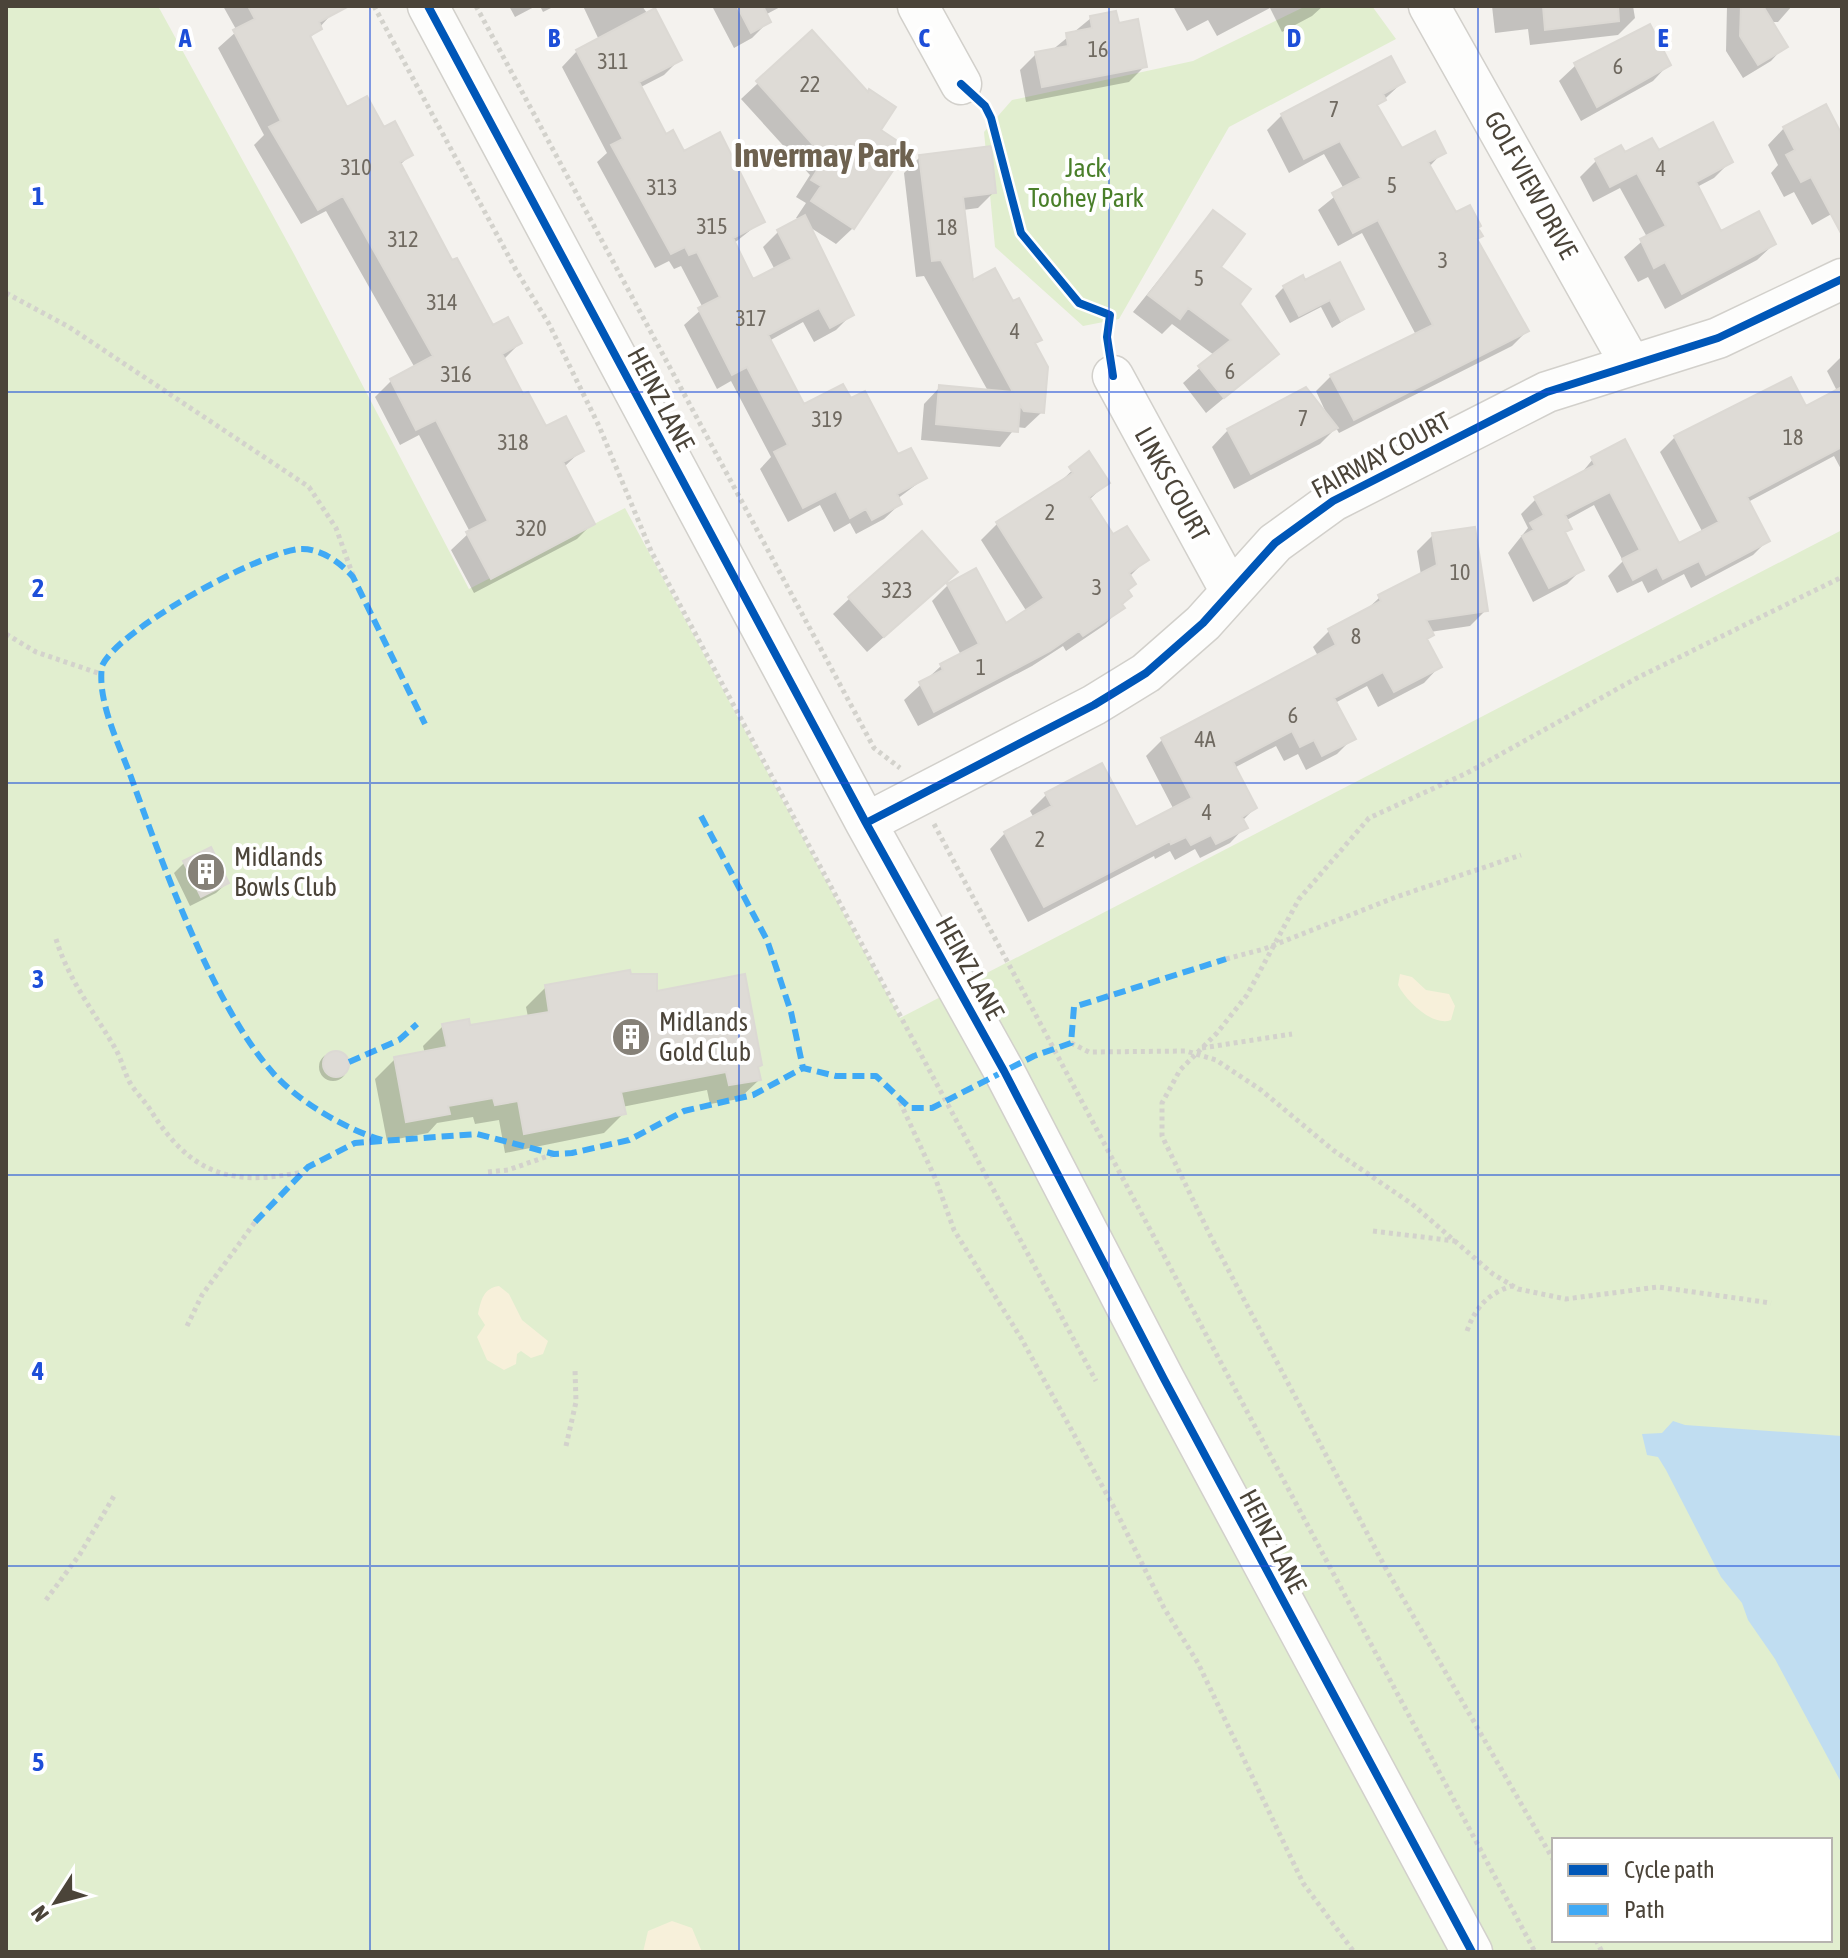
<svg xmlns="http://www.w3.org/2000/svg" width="1848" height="1958" font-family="'Asap Condensed',sans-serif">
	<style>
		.green { fill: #e1eecf; fill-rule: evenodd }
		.sand { fill: #f7f0da }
		.water { fill: #c0ddf1 }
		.shadow { fill: #0003 }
		.building { fill: #dedbd6; stroke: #dcd9d4; stroke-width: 2 }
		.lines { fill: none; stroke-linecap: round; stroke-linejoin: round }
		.minor-casing { stroke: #d2d0cb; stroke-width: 43 }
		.path { stroke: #d3d2cc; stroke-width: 5; stroke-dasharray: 4 4; stroke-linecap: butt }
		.minor { stroke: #fdfdfc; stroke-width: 40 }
		.quiet { stroke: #3fa9f5; stroke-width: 6; stroke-dasharray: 12 6; stroke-linecap: butt }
		.cycleway-casing { stroke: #fff; stroke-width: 13 }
		.cycleway { stroke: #0057b8; stroke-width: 8 }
		.grid { fill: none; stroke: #1d4ed8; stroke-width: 2; stroke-opacity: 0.55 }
		.labels { text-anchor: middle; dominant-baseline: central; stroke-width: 8; stroke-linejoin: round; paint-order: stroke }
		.number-label { font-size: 22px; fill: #706a61 }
		.park-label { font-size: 26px; fill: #4a7f2a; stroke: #fff }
		.street-label { font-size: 26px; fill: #4b4439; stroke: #fff }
		.poi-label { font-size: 26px; fill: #4b4439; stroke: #fff; text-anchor: start }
		.district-label { font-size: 34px; font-weight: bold; fill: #6e6250; stroke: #fff }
		.grid-label { font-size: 26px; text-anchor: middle; font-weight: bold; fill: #1d4ed8; stroke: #fff; stroke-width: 8; stroke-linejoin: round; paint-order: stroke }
	</style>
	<rect width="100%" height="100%" fill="#f4f2ee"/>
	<!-- green -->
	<path class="green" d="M6 6H158L294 254 469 589 625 508 900 1018 1842 530V1952H6ZM1554 1840H1830V1940H1554Z
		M1306 6H1372L1396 39 1229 127 1119 319 1083 326 995 247 984 132 1012 100 1193 61Z"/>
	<!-- sand -->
	<path class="sand" d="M1400 974 1412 977 1426 990 1449 994 1455 1006 1451 1020C1433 1027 1406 1001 1398 985Z
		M499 1286 509 1294 522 1320 548 1341 543 1354 531 1358 521 1351 517 1354 516 1364 504 1370 487 1360 477 1337 485 1325 478 1314C481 1301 483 1288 499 1286Z
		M672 1921 692 1928 702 1952H643L648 1931Z"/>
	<!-- water -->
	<path class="water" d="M1673 1421 1685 1425 1842 1436V1784L1775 1659 1748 1620 1742 1603 1721 1577 1666 1470 1658 1457 1647 1455 1642 1434 1662 1433Z"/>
	<!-- shadow -->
	<path class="shadow" d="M223 6H339L309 39 346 109 383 130 410 155 400 165 451 263 492 328 520 343 503 360 522 397 545 429 582 450 563 468 593 523 577 539 474 593 451 550 470 532 419 435 400 445 375 397 391 381 415 368 326 211 301 224 254 145 264 135 218 48 237 31Z
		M509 6H536L515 17Z
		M540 6H555L543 12Z
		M583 6H642L680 59 664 75 639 88 665 136 762 221 733 244 752 282 775 270 763 247 778 232 800 220 796 218 806 203 796 197 810 175 741 99 812 33 878 131 853 228 836 244 808 226 851 315 836 330 814 342 803 322 769 341 803 406 850 401 897 457 925 478 897 499 900 504 884 519 856 534 850 523 834 532 820 505 788 522 760 469 771 457 731 381 717 389 684 325 703 308 681 266 674 269 669 261 655 268 597 162 607 153 562 67 577 51 599 40Z
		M712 6H782L765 15 768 22 752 38 734 48Z
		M1173 6H1323L1312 16 1282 32 1270 8 1217 36 1208 20 1187 31Z
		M1492 6H1633L1635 18 1618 35 1530 45 1528 29 1495 33Z
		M1727 6H1792L1778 22H1770L1785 46 1771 61 1743 78 1726 51Z
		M1091 18 1117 26 1145 66 1129 82 1026 102 1020 70 1036 54 1051 51Z
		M1669 64 1653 81 1581 121 1559 81 1576 65Z
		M1403 82 1376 107 1402 151 1443 152 1429 167 1455 215 1476 228 1475 240 1527 331 1512 346 1339 433 1336 428 1320 444 1234 489 1212 447 1228 430 1329 419 1316 391 1331 376 1416 335 1362 233 1338 246 1318 210 1344 189 1324 154 1289 173 1267 130 1282 115Z
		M1784 128 1842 140V221L1835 212 1812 225 1794 192 1784 197 1771 173 1778 165 1768 145Z
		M1658 153 1731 161 1714 178 1697 187 1720 233 1774 244 1757 260 1665 309 1648 277 1638 282 1624 257 1647 237 1620 188 1593 202 1580 177 1596 161Z
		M920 157 994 192 978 208 963 210 972 283 1012 304 1039 340 1034 345 1042 412 1025 428 1016 427 1000 447 921 440 924 404 940 387 988 391 924 276 916 277 904 173Z
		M1213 212 1218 267 1237 304 1277 354 1206 413 1183 383 1214 355 1172 324 1162 334 1133 312Z
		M1304 283 1362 309 1332 328 1321 307 1290 323 1275 296 1284 287Z
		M1842 356V471L1834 456 1748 502 1768 540 1753 555 1691 588 1684 574 1648 593 1642 581 1617 593 1608 576 1623 561 1594 505 1565 521 1569 528 1563 534 1582 569 1567 584 1533 602 1508 553 1528 528 1521 514 1536 499 1579 476 1593 459 1679 546 1703 533 1660 452 1675 437 1805 409 1837 391 1827 371Z
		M1089 454 1107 483 1089 500 1113 537 1146 560 1129 577 1127 591 1130 596 1106 624 1066 651 1063 646 1032 666 918 726 904 700 941 666 961 655 932 601 948 585 1005 626 1027 612 981 540 997 524 1055 487Z
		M1433 535 1486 610 1470 626 1430 632 1426 641 1439 667 1424 683 1378 707 1367 686 1335 703 1353 738 1337 754 1306 770 1298 754 1284 761 1276 746 1234 768 1255 808 1242 821 1245 827 1230 843 1200 858 1195 849 1175 860 1170 851 1155 859 1154 856 1028 922 990 849 1005 833 1034 818 1030 811 1046 795 1135 830 1174 810 1146 756 1162 740 1318 656 1313 647 1329 631 1363 613 1380 597 1421 575 1417 551Z
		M939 588 867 652 833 614 850 598Z
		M184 863 227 883 216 893 190 906 174 873Z
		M546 987 655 993 756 1068 759 1080 739 1099 710 1104 707 1090 622 1107 624 1113 604 1133 505 1153 499 1120 475 1124 473 1117 437 1123 428 1133 387 1141 375 1079 395 1059 425 1054 423 1046 443 1026 469 1027 528 1017 526 1007Z
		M319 1067a14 14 0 1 1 28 0a14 14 0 1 1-28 0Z"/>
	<!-- building -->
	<path class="building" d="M248 6H349L319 22 322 29 310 36 347 107 367 96 384 127 395 121 413 155 400 162 452 260 457 258 493 325 508 317 522 343 502 354 523 394 528 392 546 426 566 416 584 451 563 462 595 524 491 579 466 532 488 521 436 420 416 430 390 379 433 356 343 196 318 210 269 127 281 121 233 30 255 19Z
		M737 6H763L771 22 751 33Z
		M1543 6H1618L1619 21 1545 30Z
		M1741 6H1763L1788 47 1758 65 1740 36Z
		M655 8 682 60 639 82 666 134 673 130 684 151 720 132 765 222 733 238 753 279 792 259 777 230 805 215 854 315 830 328 819 308 768 335 804 404 843 384 851 398 865 391 898 454 911 448 927 478 897 494 902 504 872 520 866 509 850 518 836 491 803 508 774 452 788 445 747 367 732 375 698 308 720 297 697 252 689 255 685 247 671 254 611 145 623 139 576 50Z
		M1116 11 1119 23 1138 19 1147 67 1042 87 1035 52 1068 46 1066 33 1092 28 1090 16Z
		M1650 24 1671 65 1597 107 1574 63Z
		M812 30 868 92 869 89 896 107 881 130 908 148 854 229 811 201 821 186 811 180 825 158 756 81Z
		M1391 56 1405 82 1383 94 1386 100 1377 105 1402 148 1435 131 1446 153 1428 162 1456 212 1470 205 1481 226 1478 228 1483 236 1477 239 1529 331 1354 420 1330 375 1433 325 1378 220 1353 233 1332 193 1361 178 1340 141 1304 159 1281 114Z
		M1826 104 1842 135V235L1811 177 1801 182 1786 155 1795 150 1783 127Z
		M1713 122 1733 162 1696 182 1721 231 1759 211 1776 244 1682 294 1665 262 1654 268 1640 239 1666 226 1637 173 1610 187 1595 159 1621 145 1625 152 1652 138 1659 150Z
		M991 146 996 193 963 197 973 280 995 268 1013 301 1019 298 1042 340 1035 343 1048 367 1044 413 1024 411 1020 405 1018 432 936 424 939 385 1013 392 941 260 932 261 919 155Z
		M1213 210 1245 234 1221 267 1251 289 1240 304 1279 354 1224 398 1198 366 1231 340 1188 308 1180 319 1148 295Z
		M1340 262 1364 309 1341 321 1330 300 1299 316 1283 286 1303 275 1305 280Z
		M1791 377 1806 406 1842 387V447L1747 497 1770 541 1706 575 1699 561 1663 579 1657 567 1633 580 1622 559 1640 550 1610 492 1565 515 1572 529 1565 532 1584 570 1549 588 1522 536 1534 530 1530 523 1544 515 1534 497 1595 465 1591 457 1625 439 1679 543 1719 522 1674 436Z
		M1306 387 1338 428 1251 474 1227 429Z
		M1089 451 1110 483 1089 497 1113 534 1127 526 1149 560 1129 573 1136 584 1128 590 1132 596 1122 604 1125 608 1083 636 1079 631 1050 651 934 712 919 682 943 670 940 664 979 644 947 584 976 568 1006 623 1044 598 996 522 1073 473 1069 467Z
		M1475 527 1488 611 1426 620 1434 635 1427 639 1442 667 1394 692 1383 672 1334 698 1356 739 1322 756 1314 740 1300 747 1292 731 1233 762 1257 808 1242 817 1248 828 1216 844 1211 835 1191 845 1186 837 1171 844 1170 841 1044 907 1004 832 1052 806 1045 793 1102 763 1136 827 1192 798 1161 738 1336 645 1328 629 1381 601 1378 595 1437 565 1432 533Z
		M922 531 958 572 884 637 848 597Z
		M211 847 229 883 201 897 183 861Z
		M630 970 631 974H657V991L745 974 762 1065 758 1067 761 1080 729 1085 726 1072 621 1092 626 1114 524 1134 518 1101 495 1105 493 1098 448 1106 450 1114 406 1122 394 1057 447 1047 442 1024 469 1019 470 1025 549 1012 545 985Z
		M323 1064a13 13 0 1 1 26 0a13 13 0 1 1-26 0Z"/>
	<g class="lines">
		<defs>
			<path id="minor" d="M428 6 866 823 1004 1071 1164 1379 1472 1952
				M918 6 961 84
				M1429 6 1631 365
				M1113 376 1231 592
				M866 823 1094 705 1146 673 1203 623 1275 543 1333 501 1547 392 1718 338 1842 279"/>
		</defs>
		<!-- minor casing -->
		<use href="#minor" class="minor-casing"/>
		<!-- path -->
		<path class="path" d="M374 6 516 270 549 324 599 426 651 551 1096 1381
			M476 6 874 748 900 768
			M6 293 69 327 309 487 336 528 355 581
			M6 634 36 652 101 674
			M934 824 1535 1952
			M56 939C68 979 94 1012 115 1048 121 1058 124 1071 129 1081 135 1092 145 1101 151 1111 191 1174 230 1187 302 1172
			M1226 959 1264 949 1396 897 1521 855
			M1071 1043 1089 1052 1186 1051 1216 1060 1261 1090 1333 1150 1412 1204 1493 1274 1518 1289 1566 1299 1658 1287 1771 1303
			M1202 1048 1292 1034
			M900 1102 936 1180 954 1230 1021 1338 1117 1513 1164 1608 1198 1663 1303 1883 1354 1952
			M488 1172 508 1170 554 1154
			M1373 1231 1455 1241
			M187 1326 202 1295 255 1222
			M1467 1331C1475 1308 1488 1293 1512 1286
			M566 1446 576 1402 575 1370
			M46 1600 80 1554 114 1496
			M1554 1861 1385 1567 1211 1237 1162 1136V1103L1180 1070 1217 1033 1247 995 1299 899 1369 818 1467 773 1635 679 1842 577
			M1596 1940 1602 1952"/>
		<!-- minor -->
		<use href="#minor" class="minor"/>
		<!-- quiet -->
		<path class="quiet" d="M701 816 767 940 791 1012 803 1068 836 1076H876L910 1108H932L1034 1056 1071 1043 1074 1007 1226 959
			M349 1062 399 1040 417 1024
			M382 1140C345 1129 299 1102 273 1073 212 1004 163 865 131 777 119 744 97 702 102 666 117 630 260 552 300 549 320 548 340 562 353 577L425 724
			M255 1222 308 1167 355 1143 477 1134 554 1154 572 1153 629 1140 684 1111 753 1095 803 1068"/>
		<defs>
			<path id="cycleway" d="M428 6 866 823 1004 1071 1164 1379 1472 1952
				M961 84 985 106 991 118 1021 233 1079 303 1110 315 1107 337 1113 376
				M866 823 1094 705 1146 673 1203 623 1275 543 1333 501 1547 392 1718 338 1842 279"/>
		</defs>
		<!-- cycleway casing -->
		<use href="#cycleway" class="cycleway-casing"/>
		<!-- cycleway -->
		<use href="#cycleway" class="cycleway"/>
	</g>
	<!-- grid -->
	<path class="grid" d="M370 6V1952M739 6V1952M1109 6V1952M1478 6V1952M6 392H1842M6 783H1842M6 1175H1842M6 1566H1842"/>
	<!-- icons -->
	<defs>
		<symbol id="building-disc" viewBox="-11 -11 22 22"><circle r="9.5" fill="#868178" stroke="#fff"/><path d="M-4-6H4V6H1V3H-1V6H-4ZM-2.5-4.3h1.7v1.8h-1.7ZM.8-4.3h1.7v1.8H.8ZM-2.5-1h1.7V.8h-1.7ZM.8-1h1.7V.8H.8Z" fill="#fff"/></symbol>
	</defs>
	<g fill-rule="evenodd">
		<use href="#building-disc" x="184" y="850" width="44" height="44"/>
		<use href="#building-disc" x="609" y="1015" width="44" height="44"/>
	</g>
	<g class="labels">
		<!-- number labels -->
		<g class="number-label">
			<text x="1098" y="49">16</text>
			<text x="613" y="61">311</text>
			<text x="1618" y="66">6</text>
			<text x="810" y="84">22</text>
			<text x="1334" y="109">7</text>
			<text x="356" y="167">310</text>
			<text x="1661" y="168">4</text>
			<text x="1392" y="185">5</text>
			<text x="662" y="187">313</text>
			<text x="712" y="226">315</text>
			<text x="947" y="227">18</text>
			<text x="403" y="239">312</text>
			<text x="1443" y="260">3</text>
			<text x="1199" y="278">5</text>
			<text x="442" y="302">314</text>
			<text x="751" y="318">317</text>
			<text x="1015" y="331">4</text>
			<text x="1230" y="371">6</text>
			<text x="456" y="374">316</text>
			<text x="1303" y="418">7</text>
			<text x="827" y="419">319</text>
			<text x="1793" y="437">18</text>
			<text x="513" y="442">318</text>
			<text x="1050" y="512">2</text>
			<text x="531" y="528">320</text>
			<text x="1460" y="572">10</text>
			<text x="1097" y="587">3</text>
			<text x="897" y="590">323</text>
			<text x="1356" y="636">8</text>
			<text x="981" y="667">1</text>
			<text x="1293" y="715">6</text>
			<text x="1205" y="739">4A</text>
			<text x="1207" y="812">4</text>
			<text x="1040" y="839">2</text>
		</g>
		<!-- park labels -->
		<g class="park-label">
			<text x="1086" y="168">Jack<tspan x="1086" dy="30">Toohey Park</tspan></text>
		</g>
		<!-- street labels -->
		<g class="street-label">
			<text transform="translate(1531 185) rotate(61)">GOLF VIEW DRIVE</text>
			<text transform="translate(661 399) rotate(62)">HEINZ LANE</text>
			<text transform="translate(1381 455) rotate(-28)">FAIRWAY COURT</text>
			<text transform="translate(1172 484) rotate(61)">LINKS COURT</text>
			<text transform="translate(970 968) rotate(61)">HEINZ LANE</text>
			<text transform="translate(1273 1541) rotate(62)">HEINZ LANE</text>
		</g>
		<!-- poi labels -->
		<g class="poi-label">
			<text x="234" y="857">Midlands<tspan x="234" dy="30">Bowls Club</tspan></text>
			<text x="659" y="1022">Midlands<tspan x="659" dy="30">Gold Club</tspan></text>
		</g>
		<!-- district labels -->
		<g class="district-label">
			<text x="824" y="154">Invermay Park</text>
		</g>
	</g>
	<g class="grid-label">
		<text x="185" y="47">A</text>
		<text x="554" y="47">B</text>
		<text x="924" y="47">C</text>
		<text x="1294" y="47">D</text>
		<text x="1663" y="47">E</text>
		<text x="38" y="205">1</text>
		<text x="38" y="597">2</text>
		<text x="38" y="988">3</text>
		<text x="38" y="1380">4</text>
		<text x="38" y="1771">5</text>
	</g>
	<!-- border -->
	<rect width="1848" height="1958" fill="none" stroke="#4b4439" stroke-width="16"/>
	<!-- legend -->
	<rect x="1552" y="1838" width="280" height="104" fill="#ffffff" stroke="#b7b4b0" stroke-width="2"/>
	<rect x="1568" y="1864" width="40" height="12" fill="#0057b8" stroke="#b7b4b0" stroke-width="2"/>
	<text x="1624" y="1878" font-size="24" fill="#4b4439">Cycle path</text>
	<rect x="1568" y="1904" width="40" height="12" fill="#3fa9f5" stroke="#b7b4b0" stroke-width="2"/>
	<text x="1624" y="1918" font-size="24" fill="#4b4439">Path</text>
	<!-- north arrow -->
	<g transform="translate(56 1902) rotate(234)" stroke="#ffffff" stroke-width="6" paint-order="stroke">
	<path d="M0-6L14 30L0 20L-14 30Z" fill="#4b4439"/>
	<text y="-12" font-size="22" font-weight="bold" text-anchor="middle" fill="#4b4439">N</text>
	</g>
</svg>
